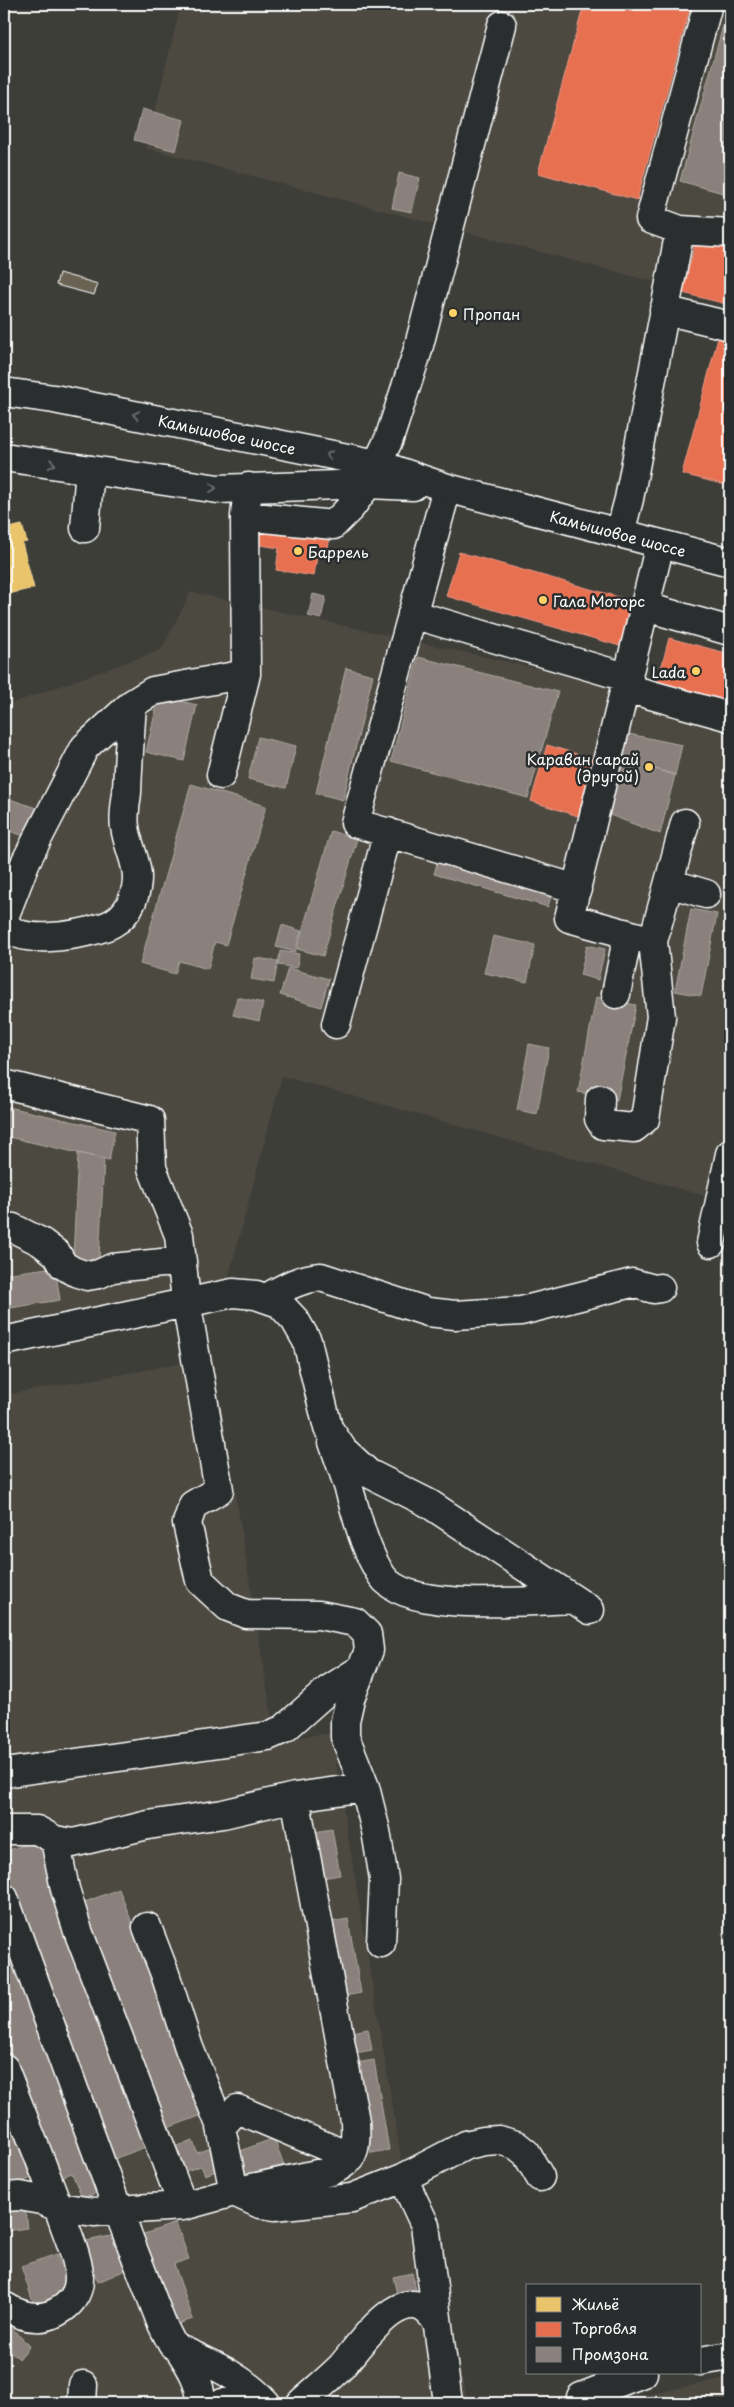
<svg xmlns="http://www.w3.org/2000/svg" width="734" height="2407" font-family="'Playpen Sans',sans-serif">
	<style>
		.built { fill: #4c4941 }
		.homes { fill: #e9c46a; stroke: #f0d697 }
		.shops { fill: #e76f51; stroke: #ee9a85 }
		.industry { fill: #8a817c; stroke: #ada7a3 }
		.building { fill: #6b6453; stroke: #fff }
		.lines { fill: none; stroke-linecap: round; stroke-linejoin: round }
		.minor-casing { stroke: #fff; stroke-width: 31 }
		.major-casing { stroke: #fff; stroke-width: 31 }
		.minor { stroke: #2a2d2e; stroke-width: 28 }
		.major { stroke: #2a2d2e; stroke-width: 28 }
		.oneway { stroke: #6a6c6d }
		.poi-dot { fill: #ffd166; stroke: #2a2d2e; stroke-width: 2 }
		.labels { text-anchor: middle; dominant-baseline: central; stroke-width: 5; stroke-linejoin: round; paint-order: stroke }
		.poi-label { font-size: 15px; fill: #fff; stroke: #2a2d2e; text-anchor: start }
		.street-label { font-size: 15px; fill: #fff; stroke: #2a2d2e }
	</style>
	<rect width="100%" height="100%" fill="#3e3e39"/>
	<filter id="ink" filterUnits="userSpaceOnUse"><feTurbulence type="fractalNoise" baseFrequency=".02" numOctaves="2"/><feDisplacementMap in="SourceGraphic" scale="10" xChannelSelector="R" yChannelSelector="G"/><feConvolveMatrix kernelMatrix="1 2 1 2 8 2 1 2 1" color-interpolation-filters="sRGB"/></filter>
	<g filter="url(#ink)">
		<!-- built -->
		<path class="built" d="M181 4H730V299L647 280 146 148Z
			M191 592 626 688 730 714V1171L723 1201 282 1076 225 1290 4 1327V706L161 650Z
			M213 1358 274 1730 4 1772V1395Z
			M331 1733 404 2176 469 2403H4V1775Z
			M730 2377V2403H611Z"/>
		<!-- homes -->
		<path class="homes" d="M22 525 27 542 22 543 34 588 4 595V529Z"/>
		<!-- shops -->
		<path class="shops" d="M584 4H691L637 200 538 173Z
			M696 239 730 248V305L683 293Z
			M720 330 730 332V486L682 474Z
			M257 526 330 538 327 552 318 550 314 576 276 570 279 548 254 544Z
			M459 552 640 603 627 648 446 596Z
			M669 638 730 654V703L656 688Z
			M547 745 593 759 578 816 531 801Z"/>
		<!-- industry -->
		<path class="industry" d="M729 4H730V195L680 181Z
			M142 109 184 120 176 151 134 140Z
			M399 173 420 178 412 212 392 208Z
			M313 594 326 597 321 619 308 616Z
			M418 657 558 692 528 798 391 761Z
			M346 668 373 675 343 800 316 793Z
			M159 696 197 705 184 761 146 752Z
			M629 734 682 745 675 775 623 759Z
			M258 737 296 746 286 788 248 779Z
			M623 759 675 775 660 834 607 814Z
			M191 784 266 806 226 945 215 942 208 969 179 961 175 974 140 964Z
			M4 797 42 810 32 839 4 829Z
			M331 831 357 839 323 956 297 949Z
			M439 856 553 889 548 907 434 874Z
			M691 909 717 914 701 996 675 991Z
			M282 925 301 931 295 952 276 947Z
			M493 936 535 945 527 982 484 973Z
			M587 945 605 949 598 980 580 975Z
			M280 951 299 954 297 968 278 965Z
			M255 958 278 961 274 983 251 979Z
			M288 968 329 979 321 1007 280 995Z
			M237 997 263 1003 259 1021 233 1015Z
			M596 997 636 1005 617 1100 578 1092Z
			M529 1044 549 1048 537 1114 517 1110Z
			M4 1106 115 1131 109 1160 4 1136Z
			M78 1153 104 1159 99 1260 73 1259Z
			M55 1267 60 1300 4 1309V1274Z
			M332 1829 340 1875 322 1878 314 1832Z
			M38 1840 151 2145 111 2160 4 1868V1852Z
			M119 1889 205 2114 165 2129 80 1904Z
			M348 1919 361 1993 345 1996 332 1922Z
			M4 1922 102 2191 82 2198 72 2173 58 2178 4 2045Z
			M368 2029 372 2050 355 2053 351 2032Z
			M374 2060 389 2150 371 2153 356 2063Z
			M4 2091 35 2177 4 2188Z
			M274 2138 284 2165 248 2178 238 2152Z
			M193 2141 197 2153 214 2147 222 2169 205 2175 201 2166 183 2172 174 2147Z
			M25 2208 28 2228 4 2231V2211Z
			M176 2223 189 2259 174 2264 193 2319 175 2325 141 2235Z
			M121 2234 135 2266 98 2282 81 2242Z
			M57 2254 70 2293 34 2305 21 2266Z
			M412 2273 417 2294 398 2298 393 2277Z
			M4 2321 30 2346 19 2359 4 2345Z"/>
		<!-- building -->
		<path class="building" d="M59 273 98 284 94 295 56 285Z"/>
		<g class="lines">
			<defs>
				<path id="minor" d="M708 4 650 219 680 230 730 233
					M664 310 730 326
					M377 464 389 439 417 353 502 25
					M447 488 355 823 577 889
					M245 516 333 525 351 507 368 484
					M85 528 90 470
					M620 533 629 499 680 230
					M646 607 730 631
					M412 614 629 678
					M626 688 730 717
					M132 704C130 734 128 763 127 792 126 803 123 816 125 827 129 854 145 871 132 901 128 910 122 918 113 923 95 934 0 952 5 915L26 861 85 747 132 704 153 691 246 674
					M221 775 246 674 245 516 248 487
					M669 883 706 894
					M653 941 569 918 660 544
					M616 994 628 934
					M336 1024 388 832
					M4 1084 150 1120 152 1168 179 1235 186 1301 219 1490 193 1505 187 1523 200 1581 228 1607 246 1614 319 1615 355 1622 367 1634 369 1650 350 1699 345 1721V1737L365 1787 376 1831 384 1879 381 1943
					M600 1099 599 1119 603 1125 634 1128 645 1119 661 1017 653 941 685 823
					M4 1227 13 1228 41 1242 57 1254 63 1265 73 1271 87 1276 99 1274 112 1268 182 1261
					M711 1243 730 1154
					M266 1298C284 1288 300 1278 321 1277L428 1312 455 1315 521 1311 632 1283 654 1289 660 1288
					M4 1341 233 1293 256 1295 279 1303 295 1320 307 1341 328 1428 343 1450 368 1473 428 1503 590 1610
					M333 1442C339 1460 346 1477 351 1496 359 1524 366 1552 382 1576 408 1614 531 1600 573 1599
					M4 1773 268 1736 284 1729 328 1690 361 1669
					M4 1830H37L55 1840 73 1843 148 1825 223 1814 295 1797
					M55 1840 65 1889 78 1931 183 2206
					M4 1898 118 2210 94 2212 58 2207 41 2200 20 2196 4 2197
					M147 1927 165 1974 189 2048 221 2127
					M4 2068C23 2119 45 2169 63 2221 69 2239 79 2259 79 2279 79 2294 70 2305 57 2312 39 2322 20 2316 4 2306
					M351 2157 237 2109 221 2127 234 2192 331 2171C357 2160 356 2146 355 2121L295 1797 365 1787
					M403 2178 425 2225 448 2403
					M179 2349 172 2344 161 2322 118 2210 183 2206 234 2192 260 2204 274 2206 352 2198 403 2178 466 2145 484 2141 499 2140 516 2145 526 2153 540 2177
					M700 2361 730 2356
					M581 2397 643 2373
					M82 2403 83 2385
					M201 2403C201 2382 190 2366 179 2349 212 2364 241 2376 266 2403
					M223 2403 241 2401 256 2403
					M301 2403C314 2391 328 2380 341 2367 362 2343 406 2274 436 2321"/>
				<path id="major" d="M4 392 54 399 377 464 447 488 730 562
					M4 457 218 489 368 484 413 486"/>
			</defs>
			<!-- minor casing -->
			<use href="#minor" class="minor-casing"/>
			<!-- major casing -->
			<use href="#major" class="major-casing"/>
			<!-- minor -->
			<use href="#minor" class="minor"/>
			<!-- major -->
			<use href="#major" class="major"/>
		</g>
		<!-- one-way arrows -->
		<defs><path id="oneway-chevron" d="M-2-3.5L2.5 0L-2 3.5" fill="none" stroke-width="1.6" stroke-linecap="round" stroke-linejoin="round" transform="scale(1.25)"/></defs>
		<g class="oneway">
			<use href="#oneway-chevron" transform="translate(136 415) rotate(-169)"/>
			<use href="#oneway-chevron" transform="translate(329 455) rotate(-169)"/>
			<use href="#oneway-chevron" transform="translate(52 464) rotate(8)"/>
			<use href="#oneway-chevron" transform="translate(213 488) rotate(6)"/>
		</g>
	</g>
	<!-- markers -->
	<g class="poi-dot">
		<circle cx="453" cy="313" r="5"/>
		<circle cx="298" cy="551" r="5"/>
		<circle cx="543" cy="600" r="5"/>
		<circle cx="696" cy="671" r="5"/>
		<circle cx="649" cy="767" r="5"/>
	</g>
	<g class="labels">
		<!-- poi labels -->
		<g class="poi-label">
			<text x="463" y="313">Пропан</text>
			<text x="308" y="551">Баррель</text>
			<text x="553" y="600">Гала Моторс</text>
			<text x="686" y="671" text-anchor="end">Lada</text>
			<text x="639" y="758" text-anchor="end">Караван сарай<tspan x="639" dy="17">(другой)</tspan></text>
		</g>
		<!-- street labels -->
		<g class="street-label">
			<text transform="translate(227 434) rotate(12)">Камышовое шоссе</text>
			<text transform="translate(618 533) rotate(15)">Камышовое шоссе</text>
		</g>
	</g>
	<!-- margin -->
	<rect width="734" height="2407" fill="none" stroke="#2a2d2e" stroke-width="20"/>
	<rect x="10" y="10" width="714" height="2387" fill="none" stroke="#fff" stroke-width="2" filter="url(#ink)"/>
	<!-- legend -->
	<rect x="526" y="2284" width="175" height="90" fill="#2a2d2e" stroke="#7f8182"/>
	<rect x="536" y="2297" width="25" height="15" fill="#e9c46a" stroke="#7f8182"/>
	<text x="572" y="2310" font-size="15" fill="#ffffff">Жильё</text>
	<rect x="536" y="2322" width="25" height="15" fill="#e76f51" stroke="#7f8182"/>
	<text x="572" y="2334" font-size="15" fill="#ffffff">Торговля</text>
	<rect x="536" y="2347" width="25" height="15" fill="#8a817c" stroke="#7f8182"/>
	<text x="572" y="2360" font-size="15" fill="#ffffff">Промзона</text>
</svg>
